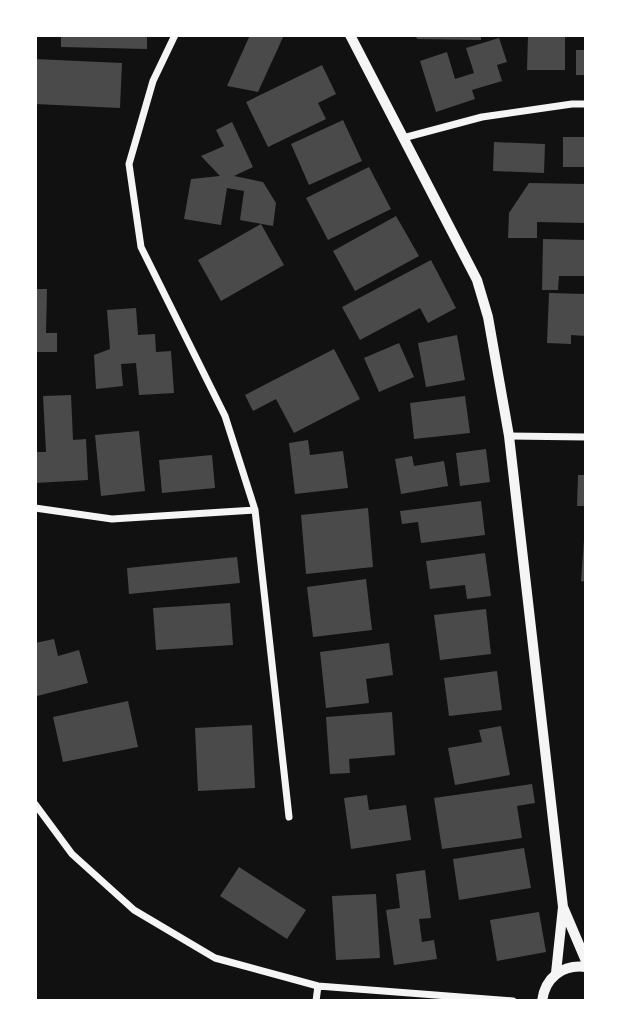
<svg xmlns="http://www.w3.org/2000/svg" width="621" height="1036" font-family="Montserrat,sans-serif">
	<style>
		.building { fill: #4a4a4a }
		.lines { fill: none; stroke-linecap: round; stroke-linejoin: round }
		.minor { stroke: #f5f5f5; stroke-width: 7 }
		.tertiary { stroke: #f5f5f5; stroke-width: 10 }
	</style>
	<rect width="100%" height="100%" fill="#111"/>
	<!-- building -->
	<path class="building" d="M61 35H147V49L61 47Z
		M250 35H284L258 92 227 86Z
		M413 35H481V40L418 39Z
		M528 35H565V70H527Z
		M499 38 507 62 497 65 502 81 472 90 475 99 436 112 420 61 447 52 455 79 474 73 466 48Z
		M576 50H586V75H576Z
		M35 59 122 63 120 108 35 104Z
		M322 65 336 94 318 103 326 119 268 147 246 102Z
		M343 120 362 161 309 185 291 144Z
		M232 122 253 167 234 176 263 182 276 203 273 226 240 220 244 191 227 188 221 225 184 219 191 179 220 176 201 156 224 146 216 130Z
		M563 137H586V167H563Z
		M494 142 545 144 544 173 493 171Z
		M369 167 391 209 328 240 306 198Z
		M529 183 586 184V223L537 222V238H508L509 213Z
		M396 216 419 256 355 291 333 251Z
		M261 224 284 265 221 301 198 260Z
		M543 239 586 240V276H559L558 290H542Z
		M431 260 456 308 428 323 420 308 360 340 342 307Z
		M35 289H47L46 333H57V352H35Z
		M549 293 586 294V336L571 335V344L547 343Z
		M136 308 138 335 155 334 156 352 171 351 174 393 139 395 136 363 121 364 123 386 96 389 94 355 110 349 107 310Z
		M457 335 465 380 426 387 418 343Z
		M399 343 414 377 379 392 364 358Z
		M334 349 360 399 294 433 276 399 253 411 245 395Z
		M71 395 73 440 86 439 88 480 35 483V452H46L43 396Z
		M465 396 470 433 414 439 410 403Z
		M139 431 145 491 101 496 95 435Z
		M308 440 310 455 343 451 348 488 295 494 289 443Z
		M486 449 490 482 460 486 456 453Z
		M212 455 215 488 162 493 159 460Z
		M412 456 414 466 444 461 448 486 401 494 395 459Z
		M578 475H586V506H577Z
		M481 501 485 535 421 543 418 522 402 524 400 511Z
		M368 508 373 567 306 574 301 515Z
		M584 540H586V582L581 581Z
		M485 553 491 596 467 599 465 585 430 589 426 561Z
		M237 557 240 583 129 594 127 568Z
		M366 579 372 630 313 637 307 587Z
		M230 603 233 645 156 650 153 608Z
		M486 609 491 654 440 660 434 615Z
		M54 639 58 656 79 650 88 683 37 696 35 643Z
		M389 643 393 675 366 679 369 703 326 708 320 652Z
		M497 671 502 710 449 716 444 678Z
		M128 701 138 747 63 762 53 717Z
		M392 712 395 755 349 759 350 773 330 774 326 717Z
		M252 725 255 788 198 791 195 728Z
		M501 726 510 775 455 785 448 748 482 742 479 730Z
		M532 784 535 803 517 806 522 838 442 849 434 798Z
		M367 795 369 810 406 805 411 840 351 849 344 798Z
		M524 848 531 888 459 900 453 859Z
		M239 867 306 910 287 939 220 896Z
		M425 870 431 918 419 919 422 942 434 940 437 959 394 965 386 910 400 908 396 874Z
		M376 894 380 958 336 960 332 896Z
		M539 912 546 952 497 961 490 920Z"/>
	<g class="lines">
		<!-- minor -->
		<path class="minor" d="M175 35 153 81 129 164 141 247 225 416 255 510 289 817
			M403 138 482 117 572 104H586
			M509 436 586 437
			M35 508 112 519 255 510
			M35 804 72 854 134 910 215 958 318 986 513 1001
			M316 1001 318 986"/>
		<!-- tertiary -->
		<path class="tertiary" d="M350 35 477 280 488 317 509 436 563 907 586 961
			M556 973 563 907
			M542 1001C545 978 562 964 586 967"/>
	</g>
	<!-- border -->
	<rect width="621" height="1036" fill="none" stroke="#ffffff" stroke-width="74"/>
</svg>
